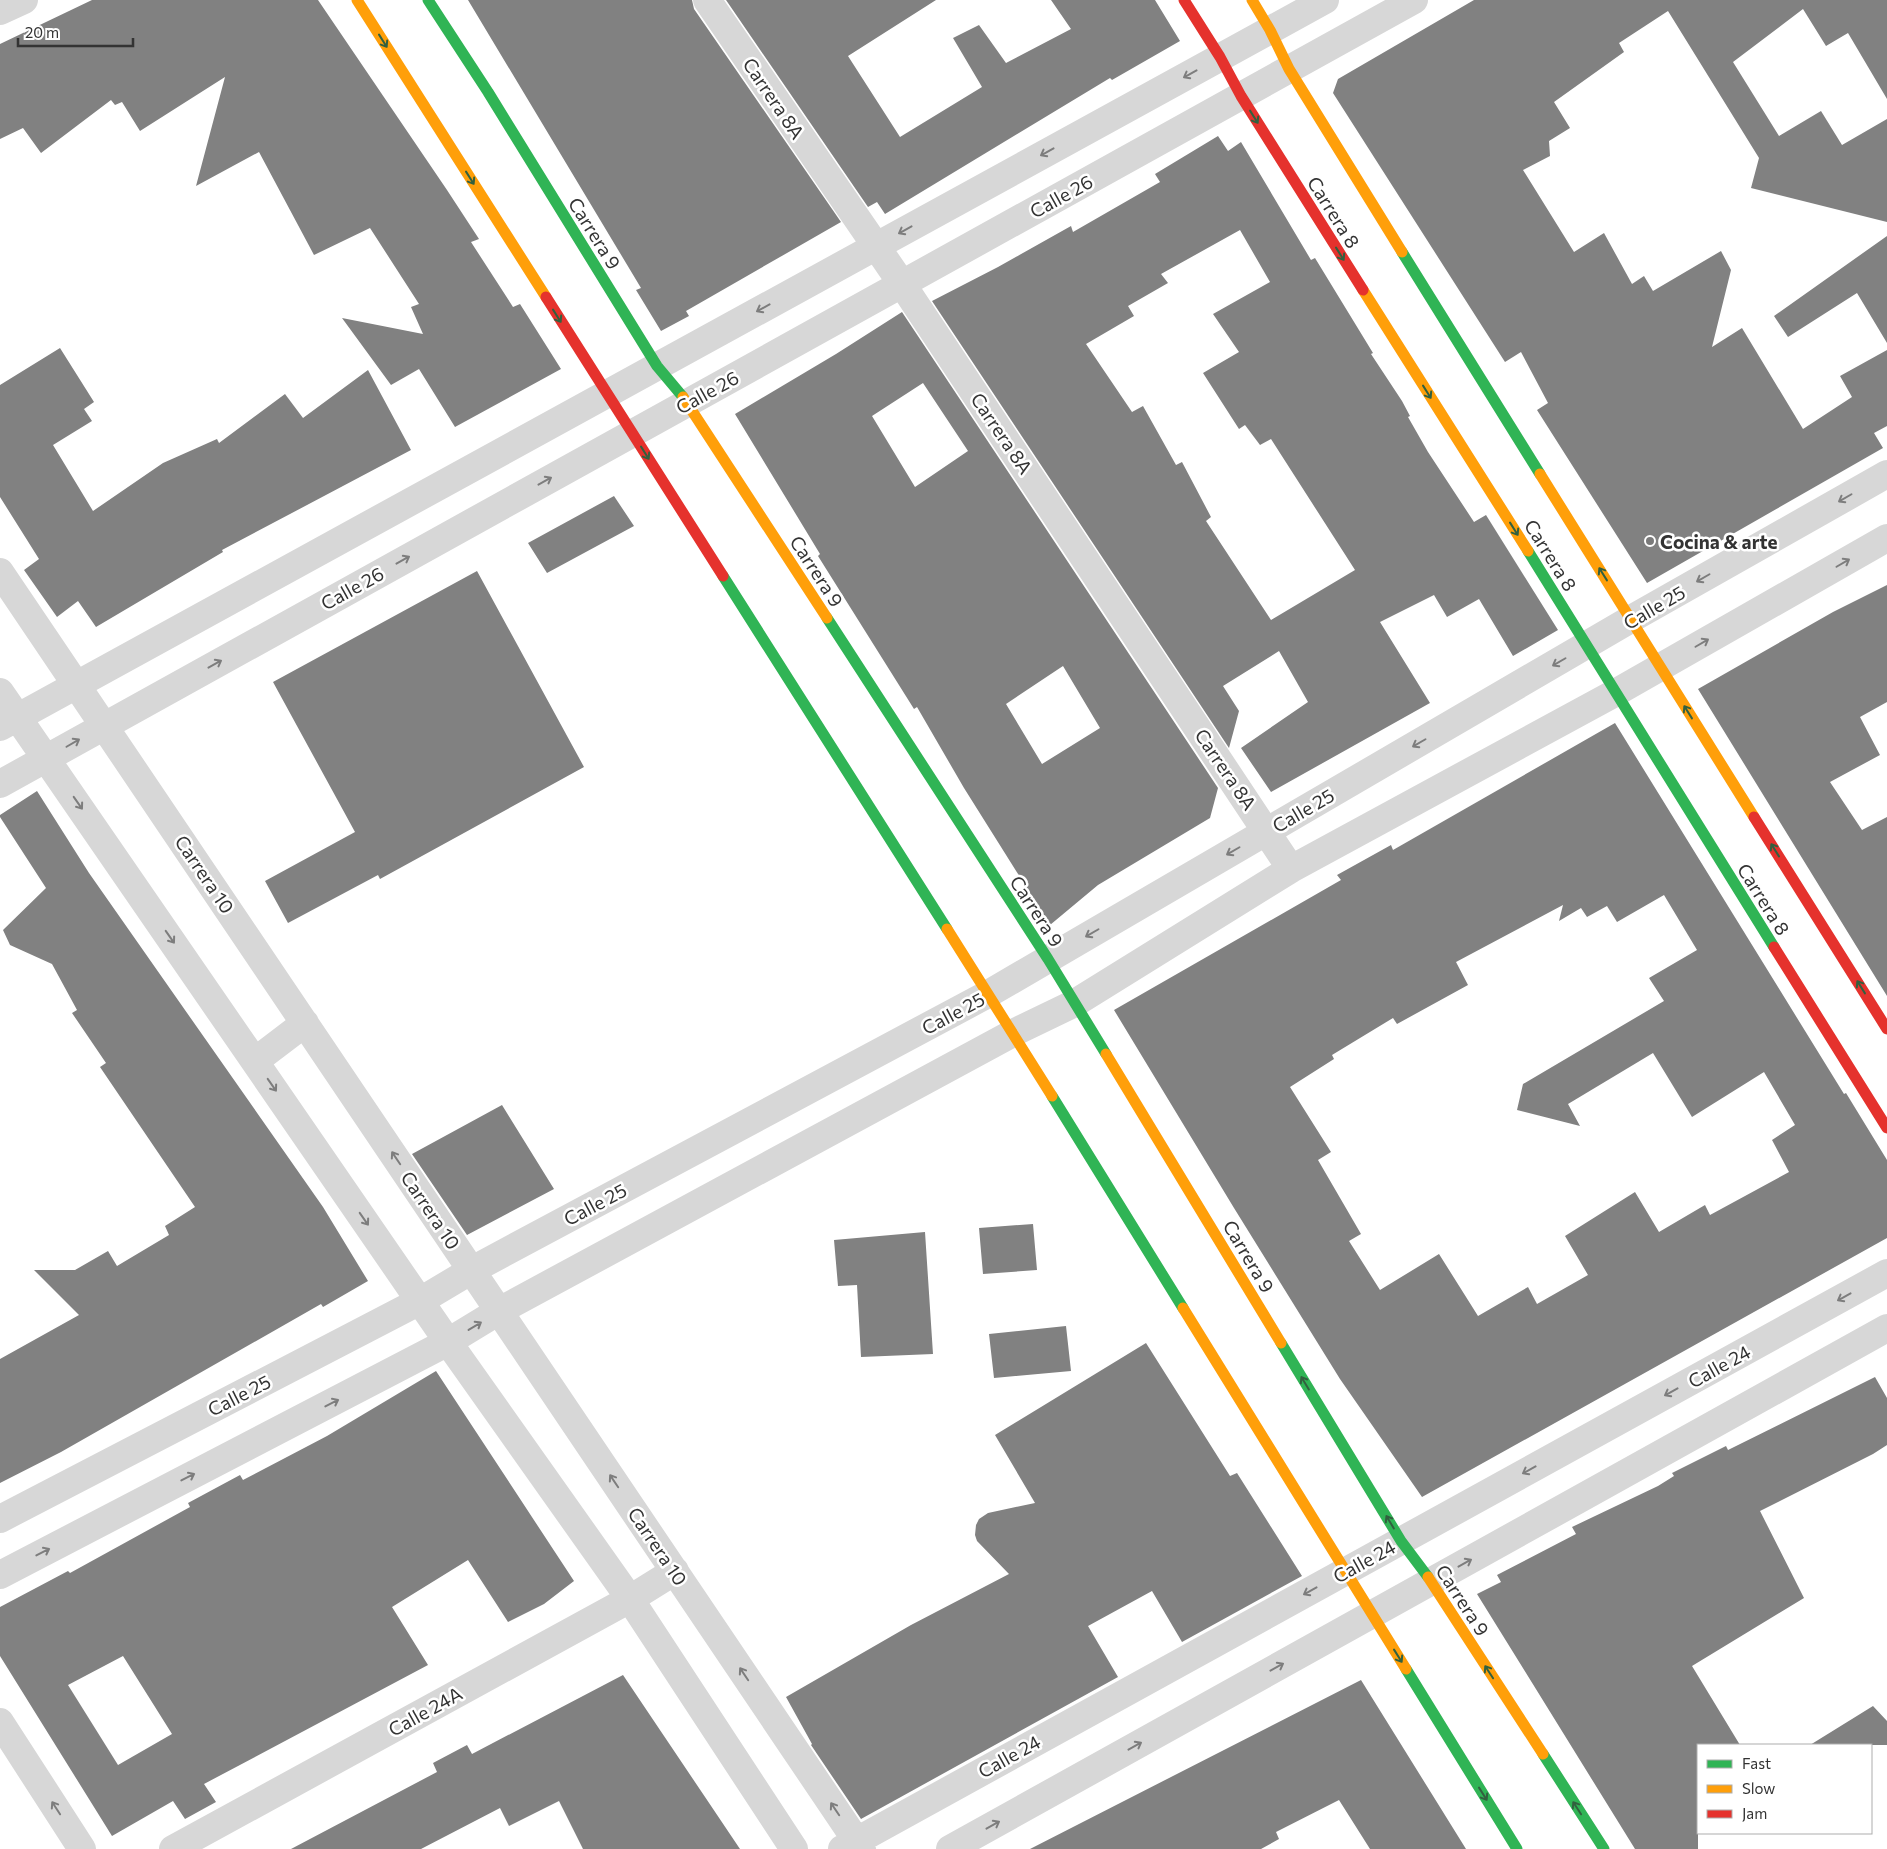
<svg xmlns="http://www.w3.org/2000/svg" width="1887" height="1849" font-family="Commissioner,sans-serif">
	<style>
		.building { fill: #818181; fill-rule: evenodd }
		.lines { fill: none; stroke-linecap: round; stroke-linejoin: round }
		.street { stroke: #d7d7d7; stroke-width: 28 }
		.fast { stroke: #30b455; stroke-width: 11 }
		.slow { stroke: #ff9f0a; stroke-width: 11 }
		.jam { stroke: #e5322d; stroke-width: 11 }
		.oneway { stroke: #32603f }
		.oneway2 { stroke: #7d7d7d }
		.poi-dot { fill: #7a7a7a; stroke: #fff; stroke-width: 2 }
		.labels { text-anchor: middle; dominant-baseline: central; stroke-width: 5; stroke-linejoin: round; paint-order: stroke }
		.street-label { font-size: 19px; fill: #333; stroke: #fff }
		.poi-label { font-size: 19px; font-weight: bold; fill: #333; stroke: #fff; text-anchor: start }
	</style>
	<rect width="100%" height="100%" fill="#fff"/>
	<!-- building -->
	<path class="building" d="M92 0H318L447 190 479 239 471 242 513 307 520 304 561 369 455 427 419 369 391 385 342 318 423 334 411 307 419 304 370 228 314 255 259 152 196 186 225 77 140 131 122 102 115 105 111 100 41 153 23 128 0 139V44Z
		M468 0H692L694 9 841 222 686 311 689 316 661 331 636 290 641 288Z
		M726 0H936L848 56 900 137 982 87 953 38 979 25 1006 63 1071 29 1051 0H1155L1180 41 1112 80 1110 78 885 214 877 202 868 207Z
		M1474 0H1887V99L1848 33 1826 46 1803 9 1733 62 1779 136 1821 111 1842 145 1887 119V222L1751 188 1759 158 1668 11 1619 43 1624 52 1554 102 1570 128 1549 141 1550 156 1523 170 1574 252 1604 233 1632 284 1644 276 1653 291 1721 251 1731 270 1712 347 1742 328 1803 429 1852 397 1840 376 1887 350V426L1874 433 1883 448 1647 583 1537 410 1548 403 1521 352 1505 362 1333 93 1338 79Z
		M1218 136 1228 151 1241 142 1311 260 1315 258 1373 353 1371 354 1402 401 1410 416 1408 417 1428 452 1474 522 1486 515 1558 630 1513 656 1479 599 1447 617 1434 595 1380 622 1430 703 1271 792 1241 748 1308 702 1279 651 1223 686 1239 711 1229 748 932 301 998 267 1071 226 1073 232 1160 182 1155 174ZM1240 230 1270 282 1213 314 1239 352 1203 373 1239 429 1245 425 1260 445 1271 439 1355 570 1271 620 1206 521 1211 517 1182 462 1176 465 1143 406 1132 412 1086 344 1134 316 1128 306 1168 283 1161 274Z
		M1887 236V343L1857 293 1788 337 1774 316Z
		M902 312 1218 788 1210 818 1098 885 1050 925 964 788 917 707 914 709 818 556 820 554 735 414 836 354ZM923 383 968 451 915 487 872 416ZM1063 666 1100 728 1042 764 1006 704Z
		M60 348 94 402 84 409 92 421 53 445 93 511 163 463 217 439 219 443 285 394 303 418 368 370 411 450 222 550 223 552 96 627 78 601 57 617 24 570 39 559 0 497V385Z
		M614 496 634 526 547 573 528 543Z
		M477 571 584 767 380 879 378 875 288 923 265 881 355 832 273 682Z
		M1887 585V702L1860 717 1880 755 1830 782 1862 830 1887 817V996L1698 689 1833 612Z
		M1615 723 1844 1094 1846 1093 1887 1160V1238L1422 1497 1340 1379 1234 1208 1114 1010 1341 880 1337 875 1391 845 1393 850ZM1664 895 1697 950 1649 978 1664 1001 1523 1084 1517 1110 1580 1126 1568 1104 1653 1053 1692 1117 1764 1072 1795 1125 1772 1140 1789 1172 1710 1215 1705 1205 1659 1232 1635 1192 1565 1236 1588 1275 1537 1304 1528 1287 1478 1316 1439 1254 1380 1290 1349 1241 1361 1234 1318 1160 1331 1152 1290 1087 1334 1059 1332 1055 1393 1018 1397 1024 1468 985 1456 962 1563 905 1559 921 1581 908 1587 917 1607 906 1617 922Z
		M37 791 89 873 323 1207 368 1281 323 1307 321 1304 61 1452 0 1483V1359L79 1315 34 1270H75L108 1251 117 1266 169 1235 165 1226 195 1207 100 1067 106 1063 72 1013 77 1010 52 964 10 945 3 930 46 888 0 817V815Z
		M502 1105 554 1189 467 1235 412 1154Z
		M1033 1224 1037 1270 983 1274 979 1228Z
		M925 1232 933 1354 861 1357 857 1285 838 1286 834 1240Z
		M1066 1326 1071 1371 994 1378 989 1334Z
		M1146 1343 1230 1476 1237 1473 1302 1576 1182 1642 1152 1591 1088 1626 1118 1677 861 1819 811 1745 812 1744 786 1697 911 1625 1009 1574 977 1541 975 1535 976 1525 979 1519 988 1513 1035 1503 995 1435Z
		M436 1371 574 1581 544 1604 508 1622 468 1560 392 1607 428 1665 204 1784 216 1802 185 1819 173 1801 112 1836 0 1656V1607L68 1571 70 1573 190 1507 188 1503 240 1475 243 1480 327 1436ZM123 1656 172 1734 118 1765 68 1685Z
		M1875 1377 1887 1398V1445L1873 1454 1760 1511 1804 1598 1692 1666 1740 1745H1698V1849H1635L1477 1594 1501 1582 1497 1575 1576 1534 1572 1527 1658 1486 1674 1476 1672 1473 1726 1446 1728 1450Z
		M623 1675 740 1849H583L559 1801 509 1826 500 1808 421 1849H291L437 1772 433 1763 467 1745 472 1754Z
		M1361 1680 1466 1849H1370L1339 1800 1276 1832 1279 1839 1261 1849H1030Z
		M1873 1706 1887 1721V1745H1810Z"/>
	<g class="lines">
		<!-- street -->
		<path class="street" d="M707 0 902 284 1291 869
			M0 11 24 0
			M0 572 862 1849
			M0 692 448 1342 630 1599 794 1849
			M0 727 1325 0
			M0 784 1414 0
			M255 1061 305 1023
			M0 1519 420 1301 472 1270 988 994 1631 619 1887 474
			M0 1575 448 1342 499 1311 1013 1033 1075 1003 1291 869 1615 693 1887 538
			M0 1722 82 1849
			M173 1849 630 1599 675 1571
			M842 1849 1887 1273
			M950 1849 1887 1328"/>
		<!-- fast -->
		<path class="fast" d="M428 0 488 92 657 366 683 397
			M1402 252 1540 474
			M1528 551 1774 947
			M723 576 947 929
			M827 618 1048 959 1106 1054
			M1052 1096 1183 1308
			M1281 1343 1401 1541 1428 1577
			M1406 1669 1517 1849
			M1543 1754 1604 1849"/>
		<!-- slow -->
		<path class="slow" d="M357 0 546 297
			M1252 0 1270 30 1289 69 1402 252
			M1363 290 1528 551
			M683 397 827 618
			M1540 474 1754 817
			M947 929 1052 1096
			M1106 1054 1281 1343
			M1183 1308 1406 1669
			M1428 1577 1543 1754"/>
		<!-- jam -->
		<path class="jam" d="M1184 0 1220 57 1241 96 1363 290
			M546 297 723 576
			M1754 817 1887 1029
			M1774 947 1887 1128"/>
	</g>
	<!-- one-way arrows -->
	<defs><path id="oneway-shaft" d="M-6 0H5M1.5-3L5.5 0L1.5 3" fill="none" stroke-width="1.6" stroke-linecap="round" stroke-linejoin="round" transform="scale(1.25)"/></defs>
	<g class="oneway">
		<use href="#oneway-shaft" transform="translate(383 41) rotate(58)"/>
		<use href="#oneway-shaft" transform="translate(1254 117) rotate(58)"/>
		<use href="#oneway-shaft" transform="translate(470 178) rotate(58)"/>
		<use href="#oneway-shaft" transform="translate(1340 254) rotate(58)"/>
		<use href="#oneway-shaft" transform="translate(557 316) rotate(58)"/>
		<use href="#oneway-shaft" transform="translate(1427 392) rotate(58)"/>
		<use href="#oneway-shaft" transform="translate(645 453) rotate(58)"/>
		<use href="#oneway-shaft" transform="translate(1514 529) rotate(58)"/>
		<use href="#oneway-shaft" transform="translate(1603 574) rotate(-122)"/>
		<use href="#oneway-shaft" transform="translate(1688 712) rotate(-122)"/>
		<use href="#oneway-shaft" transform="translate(1775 850) rotate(-122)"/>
		<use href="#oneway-shaft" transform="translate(1861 987) rotate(-122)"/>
		<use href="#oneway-shaft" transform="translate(1305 1383) rotate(-121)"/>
		<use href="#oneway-shaft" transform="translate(1390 1522) rotate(-121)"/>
		<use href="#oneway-shaft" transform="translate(1398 1656) rotate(58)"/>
		<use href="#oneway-shaft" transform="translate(1489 1672) rotate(-123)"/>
		<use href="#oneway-shaft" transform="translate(1483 1794) rotate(58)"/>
		<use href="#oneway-shaft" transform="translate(1577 1808) rotate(-123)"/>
	</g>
	<g class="oneway2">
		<use href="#oneway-shaft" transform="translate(1190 74) rotate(151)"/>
		<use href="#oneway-shaft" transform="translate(1047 152) rotate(151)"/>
		<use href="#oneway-shaft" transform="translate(905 230) rotate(151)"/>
		<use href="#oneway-shaft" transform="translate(763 308) rotate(151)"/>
		<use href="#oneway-shaft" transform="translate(545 481) rotate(-29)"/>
		<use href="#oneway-shaft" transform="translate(1845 498) rotate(150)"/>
		<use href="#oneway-shaft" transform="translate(403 560) rotate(-29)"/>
		<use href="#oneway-shaft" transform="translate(1843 563) rotate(-30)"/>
		<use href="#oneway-shaft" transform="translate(1703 578) rotate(150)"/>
		<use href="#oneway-shaft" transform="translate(1702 643) rotate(-30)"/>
		<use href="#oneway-shaft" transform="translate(1559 662) rotate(150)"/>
		<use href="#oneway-shaft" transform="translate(215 664) rotate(-29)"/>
		<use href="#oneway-shaft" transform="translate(73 743) rotate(-30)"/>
		<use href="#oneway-shaft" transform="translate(1419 743) rotate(150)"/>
		<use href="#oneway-shaft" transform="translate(78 803) rotate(55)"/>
		<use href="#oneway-shaft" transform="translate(1233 851) rotate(150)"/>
		<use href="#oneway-shaft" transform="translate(1092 933) rotate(150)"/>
		<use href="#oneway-shaft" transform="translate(170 937) rotate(55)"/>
		<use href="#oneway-shaft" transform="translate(272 1085) rotate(55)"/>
		<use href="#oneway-shaft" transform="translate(396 1158) rotate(-124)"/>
		<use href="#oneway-shaft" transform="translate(364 1219) rotate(55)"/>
		<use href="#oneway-shaft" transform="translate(1844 1297) rotate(151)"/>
		<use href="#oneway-shaft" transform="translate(475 1326) rotate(-31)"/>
		<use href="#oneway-shaft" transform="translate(1671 1392) rotate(151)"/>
		<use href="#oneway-shaft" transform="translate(332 1403) rotate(-27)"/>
		<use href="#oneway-shaft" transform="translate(1529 1470) rotate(151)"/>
		<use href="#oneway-shaft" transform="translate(188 1477) rotate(-27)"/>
		<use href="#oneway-shaft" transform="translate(614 1481) rotate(-124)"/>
		<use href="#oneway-shaft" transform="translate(43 1552) rotate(-27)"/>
		<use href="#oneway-shaft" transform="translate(1465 1563) rotate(-29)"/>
		<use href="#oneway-shaft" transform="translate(1310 1591) rotate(151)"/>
		<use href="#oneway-shaft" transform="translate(1277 1667) rotate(-29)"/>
		<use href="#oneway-shaft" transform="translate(744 1674) rotate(-124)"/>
		<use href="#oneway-shaft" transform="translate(1135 1746) rotate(-29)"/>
		<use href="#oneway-shaft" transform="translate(56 1808) rotate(-123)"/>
		<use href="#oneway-shaft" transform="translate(835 1809) rotate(-124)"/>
		<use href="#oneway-shaft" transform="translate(993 1825) rotate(-29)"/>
	</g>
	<!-- markers -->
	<circle class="poi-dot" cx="1650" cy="541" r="5"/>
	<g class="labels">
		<!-- street labels -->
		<g class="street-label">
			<text transform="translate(774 98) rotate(56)">Carrera 8A</text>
			<text transform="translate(1061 196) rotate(-29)">Calle 26</text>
			<text transform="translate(1334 212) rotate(58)">Carrera 8</text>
			<text transform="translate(595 233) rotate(58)">Carrera 9</text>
			<text transform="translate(707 392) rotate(-29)">Calle 26</text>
			<text transform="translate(1002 433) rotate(56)">Carrera 8A</text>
			<text transform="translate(1551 555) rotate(58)">Carrera 8</text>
			<text transform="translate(817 571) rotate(57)">Carrera 9</text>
			<text transform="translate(352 588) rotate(-29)">Calle 26</text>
			<text transform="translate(1654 607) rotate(-30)">Calle 25</text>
			<text transform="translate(1226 769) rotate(56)">Carrera 8A</text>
			<text transform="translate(1303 810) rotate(-30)">Calle 25</text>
			<text transform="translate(205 874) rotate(56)">Carrera 10</text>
			<text transform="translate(1764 899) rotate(58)">Carrera 8</text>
			<text transform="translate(1037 911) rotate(57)">Carrera 9</text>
			<text transform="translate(953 1013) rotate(-28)">Calle 25</text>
			<text transform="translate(595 1204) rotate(-28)">Calle 25</text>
			<text transform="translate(431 1210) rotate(56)">Carrera 10</text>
			<text transform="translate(1249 1256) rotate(59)">Carrera 9</text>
			<text transform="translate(1719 1366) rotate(-29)">Calle 24</text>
			<text transform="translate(239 1395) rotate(-27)">Calle 25</text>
			<text transform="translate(658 1546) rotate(56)">Carrera 10</text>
			<text transform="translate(1364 1561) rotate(-29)">Calle 24</text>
			<text transform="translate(1463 1600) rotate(57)">Carrera 9</text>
			<text transform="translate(425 1711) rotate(-29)">Calle 24A</text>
			<text transform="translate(1009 1756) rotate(-29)">Calle 24</text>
		</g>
		<!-- poi labels -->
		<g class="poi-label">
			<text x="1660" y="541">Cocina &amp; arte</text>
		</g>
	</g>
	<!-- legend -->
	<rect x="1697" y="1744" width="175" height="90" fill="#ffffff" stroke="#adadad"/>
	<rect x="1707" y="1760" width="25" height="8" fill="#30b455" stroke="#adadad"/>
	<text x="1742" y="1769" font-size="15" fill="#333333">Fast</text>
	<rect x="1707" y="1785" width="25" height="8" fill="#ff9f0a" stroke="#adadad"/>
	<text x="1742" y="1794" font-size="15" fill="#333333">Slow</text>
	<rect x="1707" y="1810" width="25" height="8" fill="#e5322d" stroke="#adadad"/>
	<text x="1742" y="1819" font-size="15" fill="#333333">Jam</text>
	<!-- scale -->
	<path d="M18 38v8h115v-8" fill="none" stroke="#333333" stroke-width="2.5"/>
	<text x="25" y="38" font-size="15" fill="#333333" stroke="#ffffff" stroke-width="4" paint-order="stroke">20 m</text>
</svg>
